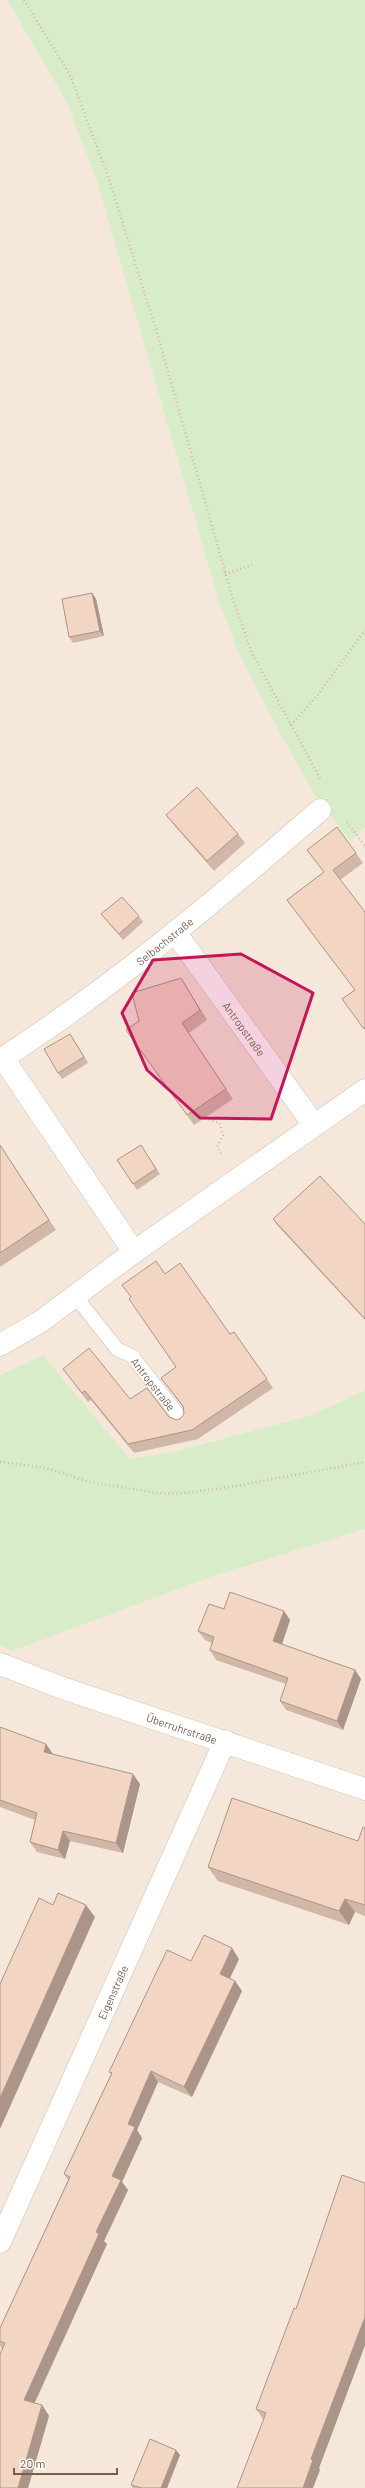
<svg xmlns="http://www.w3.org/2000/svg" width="365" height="2488" font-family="Barlow,sans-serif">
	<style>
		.residential { fill: #f5e8da }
		.green { fill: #d8ecc9 }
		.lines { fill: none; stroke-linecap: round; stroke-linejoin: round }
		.lane-casing { stroke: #d1beb0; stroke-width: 15 }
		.street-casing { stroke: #d1beb0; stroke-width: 23 }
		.secondary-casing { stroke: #d6c0b0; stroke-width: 23 }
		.path { stroke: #d9b8a5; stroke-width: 2.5; stroke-dasharray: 1 3; stroke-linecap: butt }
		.lane { stroke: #fff; stroke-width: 14 }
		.street { stroke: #fff; stroke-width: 22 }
		.secondary { stroke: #fff; stroke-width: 22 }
		.wall { fill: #d1b7a8 }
		.shaded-wall { fill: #aa9588 }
		.building { fill: #f3d5c3; stroke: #aa9588 }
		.marked { fill: #c2185b; fill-opacity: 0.2; stroke: #c2185b; stroke-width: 3; stroke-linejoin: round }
		.labels { text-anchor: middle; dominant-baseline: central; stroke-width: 3; stroke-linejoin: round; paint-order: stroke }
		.street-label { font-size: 11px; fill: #7a5c4d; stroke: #fffaf3 }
	</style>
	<rect width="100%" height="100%" fill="#fdf6ec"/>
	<!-- residential -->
	<path class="residential" d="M0 0H7L67 103 96 179 219 602 239 654 312 790 350 840 365 827V1390L314 1414 173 1452 130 1459 43 1355 0 1375Z
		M365 1529V2488H0V1646L12 1651 211 1577Z"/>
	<!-- green -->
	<path class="green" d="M7 0H365V827L350 841 312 790 279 731 239 654 219 602 96 179 67 103Z
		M43 1355 130 1459 173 1452 314 1414 365 1390V1529L211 1577 12 1651 0 1646V1375Z"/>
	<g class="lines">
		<defs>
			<g id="lane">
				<path id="s1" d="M76 1297 117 1349 132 1356 182 1420"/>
			</g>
			<g id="street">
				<path id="s2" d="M175 932 314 1125"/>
				<path d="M3 1058 134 1252"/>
				<path id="s3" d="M0 1060C113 987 218 899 320 810"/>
				<path d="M0 1345 40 1322 134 1252 365 1090"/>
				<path id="s4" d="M0 2242 225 1741"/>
			</g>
			<g id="secondary">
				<path id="s5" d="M0 1664 65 1689 365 1789"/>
			</g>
		</defs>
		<!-- lane casing -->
		<use href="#lane" class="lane-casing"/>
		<!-- street casing -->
		<use href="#street" class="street-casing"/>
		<!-- secondary casing -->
		<use href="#secondary" class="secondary-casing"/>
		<!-- path -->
		<path class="path" d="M24 0 70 75 108 176 157 333 233 600 252 653 321 780
			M225 574 252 565
			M291 725 317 696 365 630
			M347 822 365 846
			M205 1118 220 1123 223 1135 217 1147 222 1155
			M0 1462 46 1468 89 1482 157 1493 176 1494 230 1487 365 1462"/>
		<!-- lane -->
		<use href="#lane" class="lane"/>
		<!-- street -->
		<use href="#street" class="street"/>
		<!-- secondary -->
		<use href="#secondary" class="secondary"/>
	</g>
	<!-- wall -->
	<path class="wall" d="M92 593 96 599 104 636 73 643 69 637Z
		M166 815 238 834 245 843 214 871 173 824Z
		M307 850 356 853 363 863 340 880 365 912V1030L342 999 355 990 287 900 324 872Z
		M101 914 139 916 143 922 123 940 106 920Z
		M181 978 187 988 207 1020 189 1033 233 1099 194 1125 126 1030 139 1021Z
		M70 1034 88 1063 62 1079 58 1073Z
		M0 1145 56 1230 0 1267Z
		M141 1145 160 1174 137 1190 117 1160Z
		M273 1219 365 1224V1320L277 1225Z
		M165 1274 230 1334 234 1332 273 1388 198 1439 134 1453 91 1400 88 1402 63 1369 169 1417 177 1420 181 1418 184 1414 183 1407 161 1378 176 1367Z
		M224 1609 284 1611 290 1620 282 1644 355 1670 361 1679 343 1730 286 1710 280 1701 286 1684 216 1660 210 1650 212 1643 205 1640 198 1631Z
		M0 1727 53 1754H52L140 1784 123 1853 70 1841 65 1859 37 1852 30 1842 35 1820 0 1807Z
		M365 1828V1916L355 1912 349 1925 218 1881 208 1867 358 1841Z
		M239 1959 230 1978 235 1981 242 1991 192 2097 158 2082 137 2130 142 2138 122 2182 128 2190 104 2241 107 2244 35 2403 42 2405 49 2416 28 2488 2 2349 0 2345V2328L68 2180 64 2174 111 2074 109 2072 191 1961Z
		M365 2183V2345L319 2468 320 2470 263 2419 256 2409 296 2309Z
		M180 2455 167 2488H133L131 2485Z"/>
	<!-- shaded-wall -->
	<path class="shaded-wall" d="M92 593 96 599 104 636 100 631Z
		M181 978 187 988 207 1020 200 1010Z
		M70 1034 74 1040 88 1063 84 1057Z
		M284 1611 290 1620 280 1650 273 1641Z
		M355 1670 361 1679 343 1730 337 1721Z
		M46 1744 53 1754 50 1762 44 1752Z
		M133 1774 140 1784 123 1853 116 1843Z
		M63 1831 70 1841 65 1859 58 1850Z
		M345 1899 355 1912 349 1925 339 1911Z
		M86 1905 95 1917 0 2129V2098Z
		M232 1948 239 1959 227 1984 220 1974Z
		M235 1981 242 1991 192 2097 184 2087Z
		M151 2071 158 2082 137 2130 142 2138 122 2182 128 2190 104 2241 107 2244 31 2410 24 2400 96 2232 128 2124Z
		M365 2317V2345L319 2468 320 2470 313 2488H303L311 2459Z
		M42 2405 49 2416 28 2488H18Z
		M176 2450 180 2455 167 2488H161Z"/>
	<!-- building -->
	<path class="building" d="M92 593 100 631 69 637 62 599Z
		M197 787 238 834 207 861 166 815Z
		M337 827 356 853 333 870 365 912V1028L364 1029 342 999 355 990 287 900 324 872 307 850Z
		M122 897 139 916 119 934 101 914Z
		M181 978 200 1010 182 1023 226 1089 187 1115 126 1030 139 1021 132 993Z
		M70 1034 84 1057 58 1073 44 1049Z
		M0 1145 49 1220 0 1253Z
		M141 1145 156 1169 133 1184 117 1160Z
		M320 1176 365 1224V1319L273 1219Z
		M156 1261 165 1274 180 1263 230 1334 234 1332 267 1379 192 1430 128 1444 85 1391 82 1393 63 1369 89 1348 130 1399 147 1388 169 1417 177 1420 181 1418 184 1414 183 1406 161 1378 176 1367 129 1299 131 1297 122 1285Z
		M230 1592 284 1611 273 1641 355 1670 337 1721 280 1701 288 1678 210 1650 214 1637 198 1631 209 1604 224 1609Z
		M0 1727 46 1744 44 1752 133 1774 116 1843 63 1831 58 1850 30 1842 37 1813 0 1800Z
		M232 1798 358 1841 363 1827 365 1828V1905L345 1899 339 1911 208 1867Z
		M58 1893 86 1905 0 2098V1984L39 1898 53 1905Z
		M204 1935 232 1948 220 1974 235 1981 184 2087 151 2071 128 2124 135 2127 112 2176 121 2180 96 2232 99 2234 24 2400 42 2405 18 2488H0V2354L5 2343 0 2341V2328L70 2177 64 2174 112 2073 109 2072 167 1950 191 1961Z
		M342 2175 365 2183V2317L311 2459 313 2460 303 2488H237L266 2413 256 2409 294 2308 296 2309Z
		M150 2439 176 2450 161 2488H142L131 2485Z"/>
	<!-- marked area -->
	<path class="marked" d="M241 954 313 993 271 1119 200 1118 147 1070 122 1013 153 960Z"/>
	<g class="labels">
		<!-- street labels -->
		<g class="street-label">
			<text stroke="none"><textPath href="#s3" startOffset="203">Selbachstraße</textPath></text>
			<text stroke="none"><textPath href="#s2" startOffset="119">Antropstraße</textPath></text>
			<text stroke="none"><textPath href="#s1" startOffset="118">Antropstraße</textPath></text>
			<text stroke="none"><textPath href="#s5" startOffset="193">Überruhrstraße</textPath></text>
			<text stroke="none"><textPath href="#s4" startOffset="274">Eigenstraße</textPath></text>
		</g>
	</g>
	<!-- scale -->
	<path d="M14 2468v6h103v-6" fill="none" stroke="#7a5c4d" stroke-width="2"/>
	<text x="20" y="2468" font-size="12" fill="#7a5c4d" stroke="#fffaf3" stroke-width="3" paint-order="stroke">20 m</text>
</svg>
